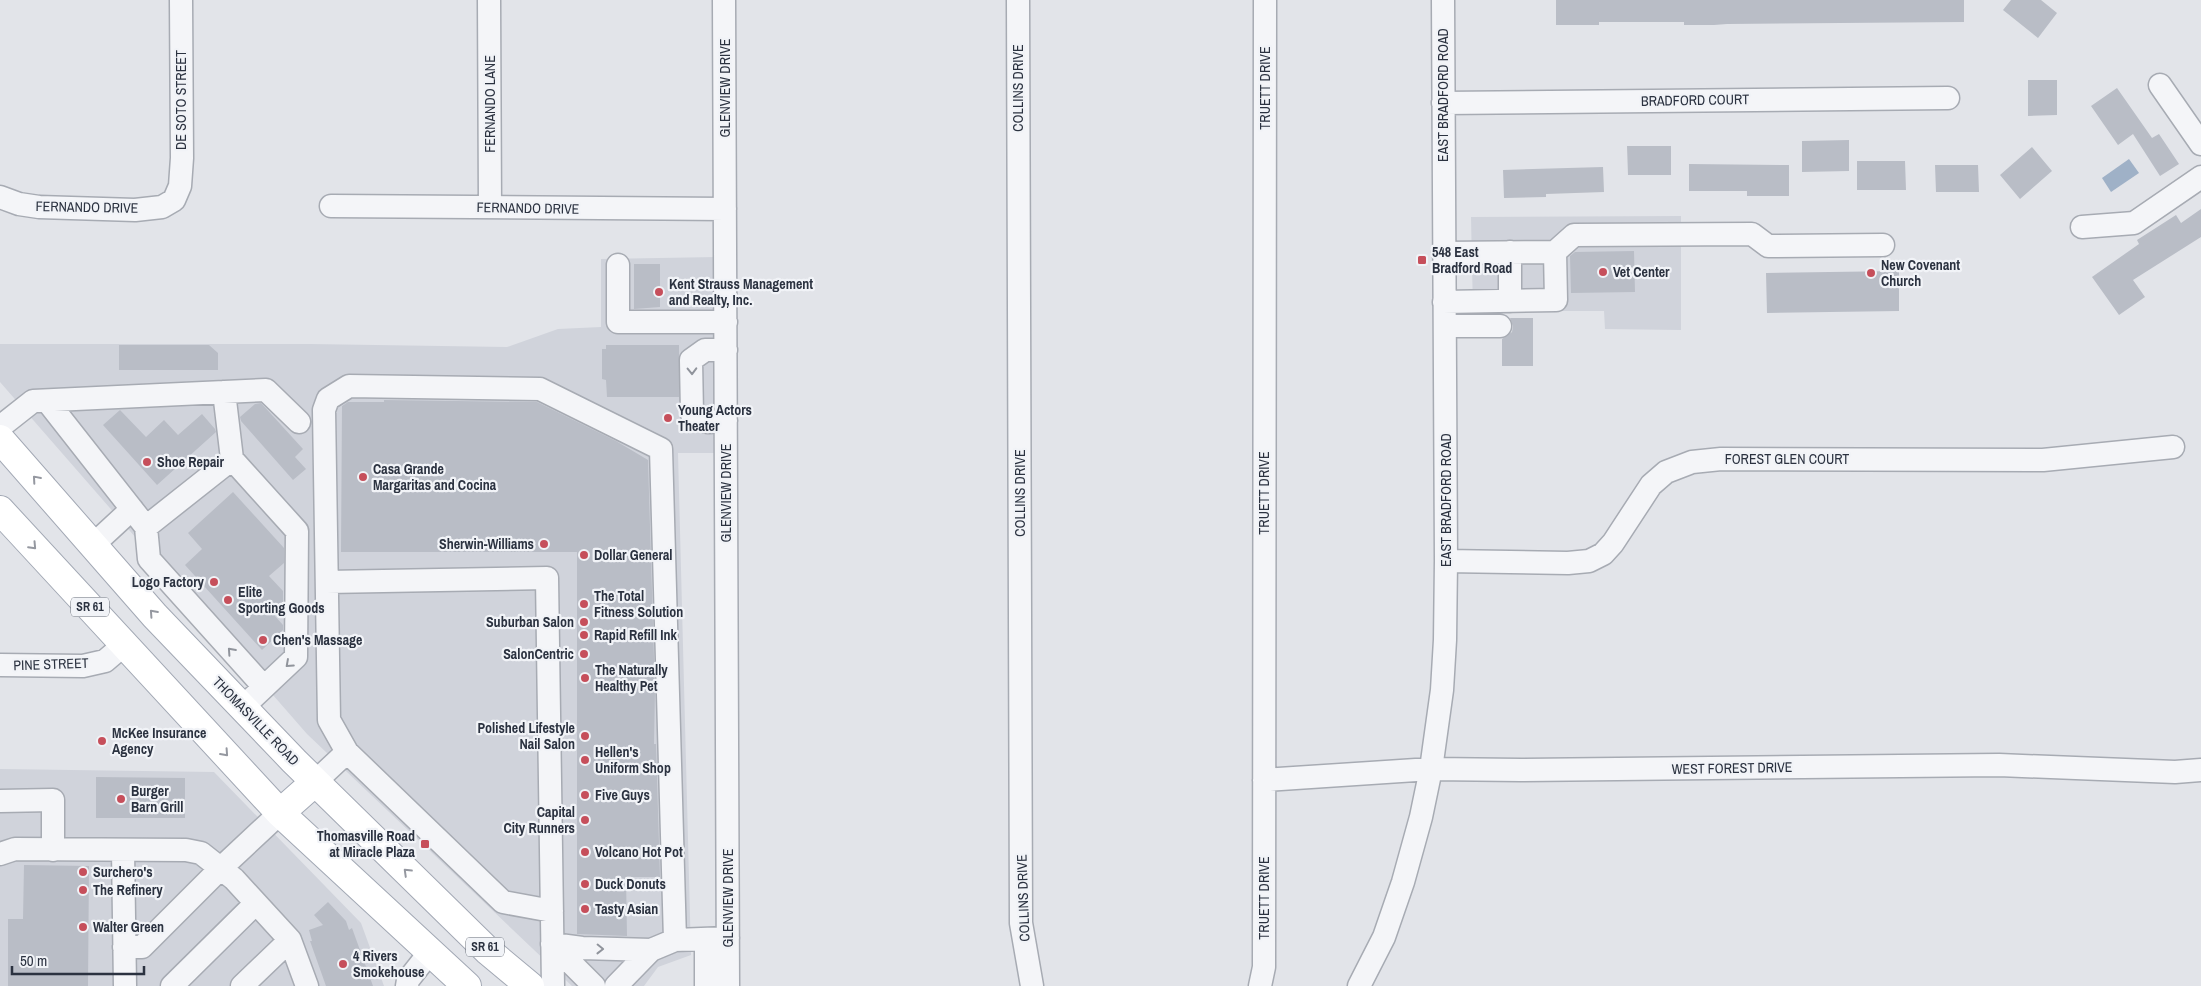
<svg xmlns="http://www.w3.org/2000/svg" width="2201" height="986" font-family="'Archivo Narrow',sans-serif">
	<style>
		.built { fill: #d0d3db }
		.water { fill: #9fb1c7 }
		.building { fill: #b9bdc6 }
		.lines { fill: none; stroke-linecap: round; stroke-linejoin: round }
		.minor-casing { stroke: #a7abb3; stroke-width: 25 }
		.major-casing { stroke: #a2a8b4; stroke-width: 30 }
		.minor { stroke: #f4f5f8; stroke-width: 22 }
		.major { stroke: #fff; stroke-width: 28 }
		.oneway { stroke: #90949c }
		.oneway2 { stroke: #9598a0 }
		.poi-dot { fill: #c64f5b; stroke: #f1f3f7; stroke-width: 2 }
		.labels { text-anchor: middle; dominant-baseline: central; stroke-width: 4.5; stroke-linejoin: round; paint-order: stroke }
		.shield { fill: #f1f3f7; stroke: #666c77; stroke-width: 1 }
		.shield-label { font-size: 12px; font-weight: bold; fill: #2b3240 }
		.street-label { font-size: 14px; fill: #2b3240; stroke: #f1f3f7 }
		.poi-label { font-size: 14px; font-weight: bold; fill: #2b3240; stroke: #f1f3f7; text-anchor: start }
	</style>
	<rect width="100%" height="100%" fill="#e2e4e9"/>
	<!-- built -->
	<path class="built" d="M1681 216V330L1605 329 1604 311H1473L1471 217Z
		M717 257 718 453H678L691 955 658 967 644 986H572L307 734 0 382V344H310L507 347 558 329 601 327V259Z
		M0 769 214 772 361 923 384 986H0Z"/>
	<!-- water -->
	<path class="water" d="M2129 159 2139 173 2111 192 2102 178Z"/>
	<!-- building -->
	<path class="building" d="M1556 0H1964V22L1727 24 1714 25H1684V22H1599V25H1556Z
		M2011 0H2041L2057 13 2038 38 2003 10Z
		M2028 80H2057V115L2028 116Z
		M2117 88 2152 138 2159 134 2179 164 2160 176 2133 134 2118 145 2091 106Z
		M1849 140V171L1802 172V141Z
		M1627 146H1671V175H1628Z
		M2032 147 2052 171 2020 199 2000 175Z
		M1857 161H1905L1906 190H1857Z
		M1689 164 1789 165V196H1747V191H1689Z
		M1935 165H1978L1979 192H1936Z
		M1603 167 1604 192 1546 194V197L1504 198 1503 170Z
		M2201 209V237L2133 280 2145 297 2119 315 2092 277 2139 244 2137 240 2176 215 2181 223Z
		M1634 251 1635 292 1571 293 1570 256 1575 252Z
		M634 264H660V307L634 309Z
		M1899 271V311L1767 313 1766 273Z
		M1510 318H1533V366H1502V339L1512 332 1513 326Z
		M119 345H209L218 353V370H119Z
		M606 345H679V397H607L606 380 602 379V349H606Z
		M384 400 537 402 616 441 648 460 655 691 654 744H656L660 877H626L627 936 577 934V552H341L342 406 348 402H384Z
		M261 403 303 449 295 457 306 469 293 480 241 421 240 417 255 404Z
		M120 410 146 437 164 420 178 435 202 414 215 429 216 432 157 485 103 425Z
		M233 492 284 548V563L269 576 283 591V606L274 615 283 625V630L262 650 185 565 202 549 188 533Z
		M96 777 185 778V818H96Z
		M24 865 89 866 88 986H8V919H23Z
		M328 902 346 921 349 930 352 928 373 986H326L310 941H312L309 930 323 925 314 915Z"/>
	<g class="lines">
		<defs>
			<path id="minor" d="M489 0 490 207
				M724 0 728 986
				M1018 0 1021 923 1032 986
				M2160 85 2201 144
				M1443 103 1948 98
				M0 197 19 204 39 207 135 210 162 207 174 200 180 186 182 158 181 0
				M331 206 725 209
				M2082 227 2134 223 2201 177
				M1510 252V301
				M1443 253 1555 252 1574 235 1752 234 1768 246 1883 245
				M618 265V322H726
				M1444 302 1556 300 1555 252
				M1445 326H1500
				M726 350H705L691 360 692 414 708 422 726 421
				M224 392 232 459
				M47 401 146 527 149 559 264 687
				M0 427 33 401 266 390 299 422
				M146 527 232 459 297 531 296 657 243 707
				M93 545 132 509
				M1446 561 1568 563 1589 561 1603 554 1613 543 1651 485 1666 472 1692 462 1721 459 2043 460 2173 447
				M327 582 547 578 553 986
				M0 665 83 666 105 661 125 644
				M1264 780 1431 769 1521 770 1999 765 2175 772 2201 770
				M315 782 347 752
				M0 801 53 800V850
				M123 850 125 986
				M0 854 15 849 186 850 201 853 234 879 290 940 307 986
				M552 911 503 902 347 752 329 720 324 410 328 399 349 386 540 389 661 449 675 940
				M706 939V986
				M552 944 582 948 651 950
				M552 944 594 986
				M124 947H142L220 869 280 813
				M172 986 256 903
				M242 986 290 940
				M407 986 408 980 430 952
				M616 986 651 950 675 940 728 938
				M1260 986 1264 967 1265 0
				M1359 986 1384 937 1403 882 1421 817 1431 769 1442 690 1445 640 1446 561 1443 0"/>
			<path id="major" d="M0 439 155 616 294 761 488 951 530 986
				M0 510 280 813 467 986
				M280 813 315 782"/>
		</defs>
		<!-- minor casing -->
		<use href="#minor" class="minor-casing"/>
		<!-- major casing -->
		<use href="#major" class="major-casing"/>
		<!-- minor -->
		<use href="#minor" class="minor"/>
		<!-- major -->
		<use href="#major" class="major"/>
	</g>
	<!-- one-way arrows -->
	<defs><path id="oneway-chevron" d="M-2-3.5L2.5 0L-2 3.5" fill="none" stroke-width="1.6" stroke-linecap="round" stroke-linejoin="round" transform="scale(1.25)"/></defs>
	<g class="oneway">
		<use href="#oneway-chevron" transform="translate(692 371) rotate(89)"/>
		<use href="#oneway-chevron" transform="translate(231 651) rotate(-132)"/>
		<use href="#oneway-chevron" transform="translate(289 664) rotate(138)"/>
		<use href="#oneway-chevron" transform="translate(600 949) rotate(1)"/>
	</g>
	<g class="oneway2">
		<use href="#oneway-chevron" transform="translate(36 479) rotate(-131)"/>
		<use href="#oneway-chevron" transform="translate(33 546) rotate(47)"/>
		<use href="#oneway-chevron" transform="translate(153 613) rotate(-132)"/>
		<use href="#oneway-chevron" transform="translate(225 753) rotate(48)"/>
		<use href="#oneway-chevron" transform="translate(407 872) rotate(-136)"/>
	</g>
	<!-- markers -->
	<g class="poi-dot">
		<rect x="1417" y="255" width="10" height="10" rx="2.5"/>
		<circle cx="1603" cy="272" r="5"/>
		<circle cx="1871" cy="273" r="5"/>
		<circle cx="659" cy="292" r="5"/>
		<circle cx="668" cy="418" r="5"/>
		<circle cx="147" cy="462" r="5"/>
		<circle cx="363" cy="477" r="5"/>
		<circle cx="544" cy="544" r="5"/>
		<circle cx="584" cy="555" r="5"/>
		<circle cx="214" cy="582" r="5"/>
		<circle cx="228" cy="600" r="5"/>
		<circle cx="584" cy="604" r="5"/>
		<circle cx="584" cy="622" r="5"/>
		<circle cx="584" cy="635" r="5"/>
		<circle cx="263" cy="640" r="5"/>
		<circle cx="584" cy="654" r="5"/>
		<circle cx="585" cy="678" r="5"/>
		<circle cx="585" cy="736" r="5"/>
		<circle cx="102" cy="741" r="5"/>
		<circle cx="585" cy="760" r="5"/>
		<circle cx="585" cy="795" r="5"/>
		<circle cx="121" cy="799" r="5"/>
		<circle cx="585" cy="820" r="5"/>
		<rect x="420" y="839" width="10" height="10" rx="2.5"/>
		<circle cx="585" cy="852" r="5"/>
		<circle cx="83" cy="872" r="5"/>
		<circle cx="585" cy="884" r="5"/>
		<circle cx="83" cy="890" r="5"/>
		<circle cx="585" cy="909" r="5"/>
		<circle cx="83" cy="927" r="5"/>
		<circle cx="343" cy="964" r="5"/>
	</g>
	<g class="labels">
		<!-- shield labels -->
		<g class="shield">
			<rect x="71" y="597.5" width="38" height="19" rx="4"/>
			<rect x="466" y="937.5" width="38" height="19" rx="4"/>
		</g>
		<g class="shield-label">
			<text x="90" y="607">SR 61</text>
			<text x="485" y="947">SR 61</text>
		</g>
		<!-- street labels -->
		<g class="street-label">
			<text transform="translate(725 88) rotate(-90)">GLENVIEW DRIVE</text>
			<text transform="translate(1018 88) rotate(-90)">COLLINS DRIVE</text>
			<text transform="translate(1265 88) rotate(-90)">TRUETT DRIVE</text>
			<text transform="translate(1443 95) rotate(-90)">EAST BRADFORD ROAD</text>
			<text transform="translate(181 100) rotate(-90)">DE SOTO STREET</text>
			<text transform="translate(1695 100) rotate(-1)">BRADFORD COURT</text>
			<text transform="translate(490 104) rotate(-90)">FERNANDO LANE</text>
			<text transform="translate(87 207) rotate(1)">FERNANDO DRIVE</text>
			<text transform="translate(528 208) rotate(1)">FERNANDO DRIVE</text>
			<text x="1787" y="459">FOREST GLEN COURT</text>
			<text transform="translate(726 493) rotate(-90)">GLENVIEW DRIVE</text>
			<text transform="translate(1020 493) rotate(-90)">COLLINS DRIVE</text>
			<text transform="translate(1264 493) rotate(-90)">TRUETT DRIVE</text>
			<text transform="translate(1446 500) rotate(-90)">EAST BRADFORD ROAD</text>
			<text transform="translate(51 664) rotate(-2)">PINE STREET</text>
			<text transform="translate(256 721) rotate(46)">THOMASVILLE ROAD</text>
			<text transform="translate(1732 768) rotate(-1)">WEST FOREST DRIVE</text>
			<text transform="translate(728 898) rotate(-90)">GLENVIEW DRIVE</text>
			<text transform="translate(1023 898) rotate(-92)">COLLINS DRIVE</text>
			<text transform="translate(1264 898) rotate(-90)">TRUETT DRIVE</text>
		</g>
		<!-- poi labels -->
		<g class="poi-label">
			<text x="1432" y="252">548 East<tspan x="1432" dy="16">Bradford Road</tspan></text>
			<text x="1881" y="265">New Covenant<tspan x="1881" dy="16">Church</tspan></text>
			<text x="1613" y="272">Vet Center</text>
			<text x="669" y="284">Kent Strauss Management<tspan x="669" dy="16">and Realty, Inc.</tspan></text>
			<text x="678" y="410">Young Actors<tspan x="678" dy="16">Theater</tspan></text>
			<text x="157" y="462">Shoe Repair</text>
			<text x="373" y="469">Casa Grande<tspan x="373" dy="16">Margaritas and Cocina</tspan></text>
			<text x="534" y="544" text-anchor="end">Sherwin-Williams</text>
			<text x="594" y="555">Dollar General</text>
			<text x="204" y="582" text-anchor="end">Logo Factory</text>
			<text x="238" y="592">Elite<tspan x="238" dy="16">Sporting Goods</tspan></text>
			<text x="594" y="596">The Total<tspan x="594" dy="16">Fitness Solution</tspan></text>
			<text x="574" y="622" text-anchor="end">Suburban Salon</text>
			<text x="594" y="635">Rapid Refill Ink</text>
			<text x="273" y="640">Chen's Massage</text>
			<text x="574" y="654" text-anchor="end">SalonCentric</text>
			<text x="595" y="670">The Naturally<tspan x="595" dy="16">Healthy Pet</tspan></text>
			<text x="575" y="728" text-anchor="end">Polished Lifestyle<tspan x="575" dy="16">Nail Salon</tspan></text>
			<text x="112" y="733">McKee Insurance<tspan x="112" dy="16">Agency</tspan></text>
			<text x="595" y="752">Hellen's<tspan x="595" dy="16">Uniform Shop</tspan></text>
			<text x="131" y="791">Burger<tspan x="131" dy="16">Barn Grill</tspan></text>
			<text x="595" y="795">Five Guys</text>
			<text x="575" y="812" text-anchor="end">Capital<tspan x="575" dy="16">City Runners</tspan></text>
			<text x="415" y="836" text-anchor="end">Thomasville Road<tspan x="415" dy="16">at Miracle Plaza</tspan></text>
			<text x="595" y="852">Volcano Hot Pot</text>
			<text x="93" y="872">Surchero's</text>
			<text x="595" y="884">Duck Donuts</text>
			<text x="93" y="890">The Refinery</text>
			<text x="595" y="909">Tasty Asian</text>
			<text x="93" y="927">Walter Green</text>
			<text x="353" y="956">4 Rivers<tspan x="353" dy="16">Smokehouse</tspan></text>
		</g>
	</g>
	<!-- scale -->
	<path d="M12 966v8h132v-8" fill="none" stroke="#2b3240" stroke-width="2.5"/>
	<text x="20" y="966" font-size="15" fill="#2b3240" stroke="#f1f3f7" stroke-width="4" paint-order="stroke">50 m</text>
</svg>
